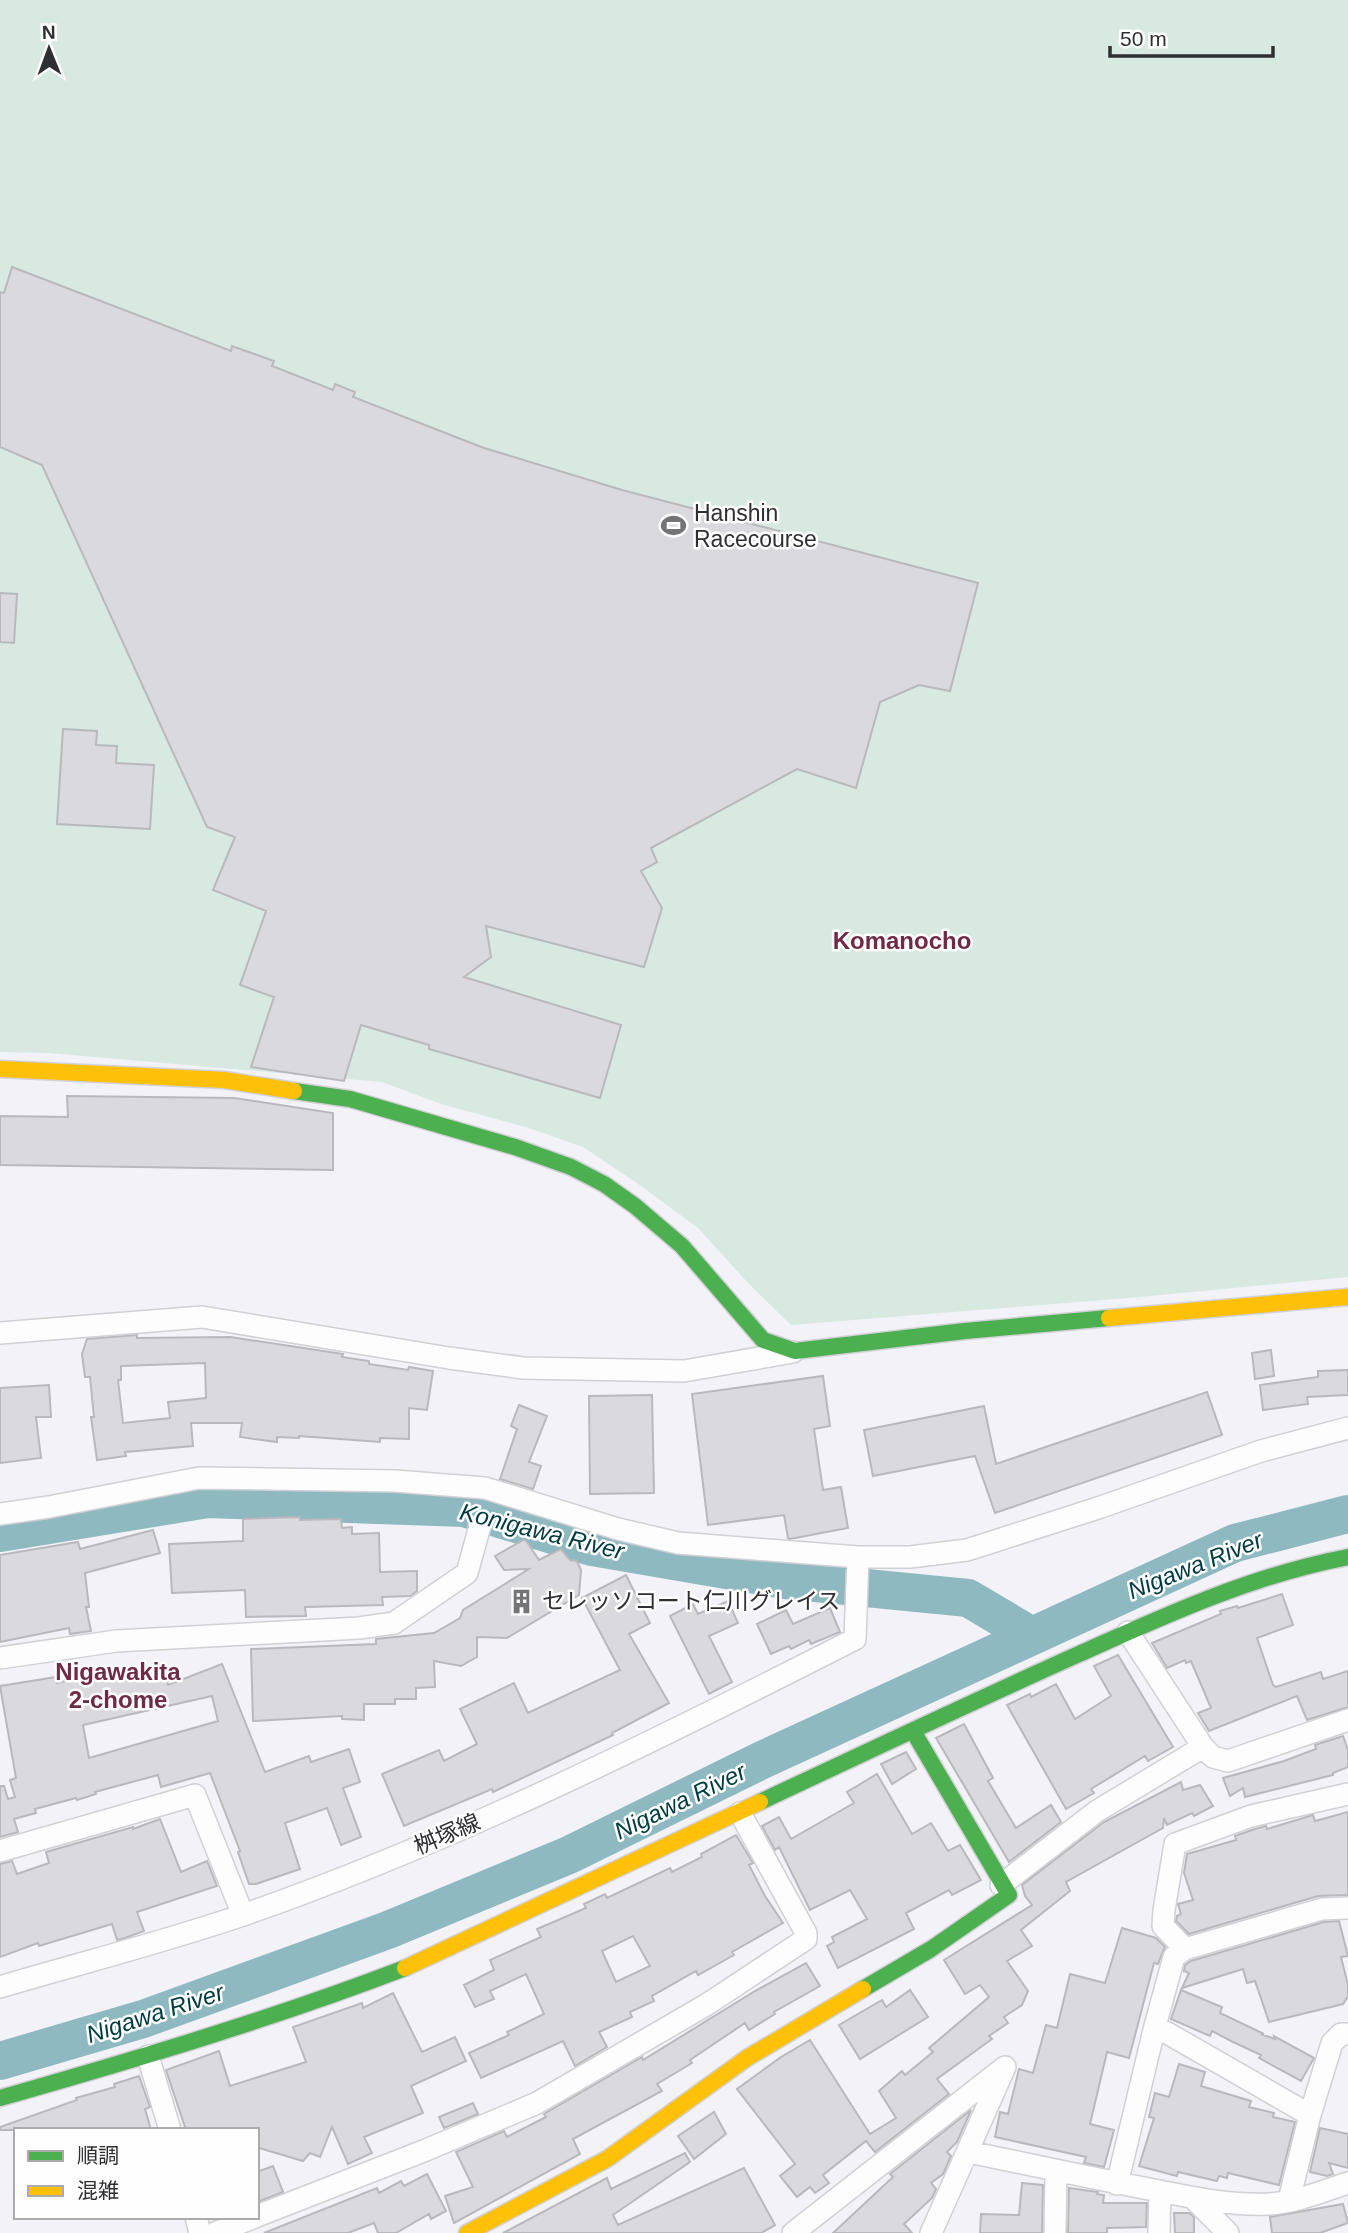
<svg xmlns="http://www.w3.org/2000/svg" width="1348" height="2233" font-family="Arial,'Noto Sans JP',sans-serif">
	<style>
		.green { fill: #d7e9e0 }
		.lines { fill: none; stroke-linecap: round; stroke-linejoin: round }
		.river { stroke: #8eb9c0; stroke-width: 38 }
		.building { fill: #dadade; stroke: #b9b8bd; stroke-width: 2; fill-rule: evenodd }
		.street-casing { stroke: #d0d0d5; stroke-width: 24 }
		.fast-casing { stroke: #d0d0d5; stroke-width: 19 }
		.slow-casing { stroke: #d0d0d5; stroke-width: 19 }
		.street { stroke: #fdfdfe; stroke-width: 21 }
		.fast { stroke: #4caf50; stroke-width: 16 }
		.slow { stroke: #ffc107; stroke-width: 16 }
		.labels { text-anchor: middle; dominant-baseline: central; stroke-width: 5; stroke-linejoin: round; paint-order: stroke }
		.poi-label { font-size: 23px; fill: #2f2f33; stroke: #fefefe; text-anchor: start }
		.street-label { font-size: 23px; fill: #2f2f33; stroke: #fefefe }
		.neighbourhood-label { font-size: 24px; font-weight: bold; fill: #6f2b45; stroke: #fefefe }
		.water-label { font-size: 24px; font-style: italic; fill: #003b41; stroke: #fefefe }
	</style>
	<rect width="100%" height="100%" fill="#f2f2f8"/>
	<!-- green -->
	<path class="green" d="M0 0H1348V1277L1140 1297 791 1325 750 1285 698 1228 637 1183 583 1147 529 1128 441 1104 382 1082 49 1053 0 1052Z"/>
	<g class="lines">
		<!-- river -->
		<path class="river" d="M0 1533 208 1499 464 1508 592 1547 785 1580 968 1598 1032 1636
			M0 2061 143 2019 388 1930 569 1855 762 1760 1235 1543 1348 1514"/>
	</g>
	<!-- building -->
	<path class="building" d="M12 267 231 351 232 346 274 361 272 366 333 390 335 384 355 392 353 397 484 448 622 490 978 583 950 691 919 685 880 702 856 788 797 769 651 848 657 862 641 871 662 908 644 967 486 926 491 957 464 977 621 1025 600 1098 429 1049V1045L361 1025 344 1081 251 1067 274 997 240 985 266 911 213 890 235 837 207 827 42 465 0 447V292L4 293Z
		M0 593 17 594 14 643 0 642Z
		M63 729 97 731 96 745 117 746 116 763 154 765 150 829 57 824Z
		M67 1096 234 1098 333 1113V1170L0 1165V1116L68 1117Z
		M137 1335V1338L230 1337 343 1354 342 1357 369 1361V1364L408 1370 409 1367 433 1371 427 1410 409 1408V1439L380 1438V1442L299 1436V1438L277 1437V1442L240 1437 242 1423H191L193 1446 125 1452 126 1456 97 1460 91 1417H94L90 1377H85L82 1354 87 1339ZM205 1363 206 1398 168 1402 170 1418 123 1423 118 1380H121V1366Z
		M1271 1350 1274 1376 1255 1379 1252 1353Z
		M1348 1370V1395L1307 1397 1308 1404 1263 1410 1260 1385 1318 1377V1371Z
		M823 1376 830 1426 814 1429 823 1490 841 1487 848 1528 790 1539 788 1538 784 1515 708 1525 692 1394Z
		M49 1385 51 1417H36L41 1458 0 1463V1388Z
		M1207 1392 1222 1435 995 1513 975 1456 873 1476 864 1430 984 1406 996 1464Z
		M652 1395 654 1493 590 1494 589 1396Z
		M519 1405 547 1416 529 1462 541 1466 533 1489 500 1479 517 1429 511 1426Z
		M300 1517V1520L341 1519 342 1528 352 1527V1534L379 1533 380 1572 417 1571V1591L410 1596 382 1597 383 1605 305 1607 306 1616 246 1617 245 1590 172 1593 169 1544 243 1541V1519Z
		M153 1530 160 1553 85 1573 89 1607H86L91 1631 70 1634 69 1628 0 1642V1555L78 1542 80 1549Z
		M525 1539 539 1560 561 1549 570 1560 577 1561 581 1570 579 1595 507 1638 477 1637V1657L461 1666 434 1661 435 1687 416 1688V1699H395V1704H364V1720L342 1719V1716L253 1721 251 1649 376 1644V1639L434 1633 460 1618 463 1610 529 1569 504 1570 495 1556Z
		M626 1575 650 1623 629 1634 669 1703 612 1733 613 1735 493 1792 492 1789 404 1826 382 1774 439 1750 444 1761 477 1744 460 1709 514 1683 528 1713 620 1670 582 1598Z
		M1282 1594 1293 1625 1257 1638 1273 1685 1276 1687 1321 1672 1323 1679 1348 1671V1707L1307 1720 1297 1696 1209 1731 1198 1713 1211 1708 1191 1661 1186 1663 1185 1660 1167 1668 1152 1643 1221 1614 1220 1611 1237 1606 1238 1608Z
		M728 1601 738 1623 709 1636 732 1682 709 1694 670 1616 693 1604 698 1614Z
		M830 1608 840 1632 811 1644 809 1640 791 1649 789 1646 771 1654 757 1624 786 1610 793 1624Z
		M1118 1655 1173 1747 1148 1761 1145 1756 1091 1789 1094 1793 1066 1809 1007 1705 1030 1694 1031 1697 1056 1684 1075 1719 1111 1696 1094 1666Z
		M222 1664 265 1772 309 1756 311 1762 349 1749 360 1782 343 1788 361 1837 341 1845 327 1808 285 1823 300 1869 256 1884H249L238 1852 240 1851 210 1773 161 1787 158 1775 95 1792 96 1794 77 1800 76 1798 35 1809 36 1813 14 1819 18 1832 0 1837V1786H4L8 1799 15 1797 10 1780 16 1778 0 1686 56 1677 57 1683 110 1671V1675L130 1671 132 1678 165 1671 168 1685ZM212 1696 218 1721 89 1758 83 1725Z
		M964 1724 993 1778 988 1781 1016 1828 1051 1805 1061 1822 1009 1862 936 1738Z
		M1343 1736 1348 1750V1767L1333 1773V1775L1245 1797 1243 1788 1230 1796 1223 1778 1284 1761 1316 1749 1315 1745Z
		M906 1752 916 1769 892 1784 881 1764Z
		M877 1774 912 1834 931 1823 948 1851 960 1845 981 1880 952 1895 949 1890 906 1913 914 1929 838 1968 827 1946 834 1942 832 1937 867 1919 850 1890 810 1910 779 1847 775 1850 762 1826 779 1817 791 1839 854 1803 847 1792Z
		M1181 1782 1183 1790 1200 1785 1213 1806 1194 1816 1192 1813 1167 1825 1164 1818 1163 1828 1066 1882 1070 1891 1021 1930 1032 1946 1007 1961 1028 1991 1022 2005 1004 2017 1008 2023 989 2036 992 2039 937 2079 949 2094 875 2152 866 2141 823 2175 829 2183 815 2193 810 2187 797 2197 780 2176 795 2164 737 2089 781 2057 810 2040 870 2134 896 2118 879 2091 902 2071 905 2075 933 2052 929 2048 989 1997 980 1985 965 1994 944 1960 1032 1905 1025 1896 1022 1885 1104 1822Z
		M1348 1812V1895L1318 1896 1189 1934 1176 1921 1177 1916 1181 1914 1178 1904 1193 1900 1184 1873 1187 1854 1236 1840 1235 1836 1255 1829 1266 1826 1267 1829 1313 1815 1315 1821Z
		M160 1819 181 1872 207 1861 217 1886 137 1912 144 1931 125 1938 117 1940 112 1924 39 1946 38 1943 0 1957V1864L12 1861 17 1874 49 1863 46 1852 133 1827V1829Z
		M736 1835 753 1863 749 1865 765 1896 783 1923 732 1952 734 1955 698 1975 696 1971 652 1996 654 2001 630 2012 632 2017 599 2032 607 2047 575 2066 563 2041 481 2078 469 2053 509 2035 507 2032 544 2014 526 1974 490 1991 494 1999 475 2007 464 1985 494 1970 490 1960 541 1937 537 1929 586 1908 584 1904 605 1894 607 1898 670 1868 672 1872 702 1857 701 1854ZM633 1936 650 1966 616 1982 602 1951Z
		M1339 1921 1348 1956 1341 1957 1348 1985V1996L1343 2004 1269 2022 1255 1981 1247 1983 1243 1969 1182 1988 1189 1973 1184 1971 1185 1965 1191 1961 1324 1922Z
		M1122 1928 1156 1938 1165 1947 1158 1964 1154 1963 1129 2058 1107 2052 1090 2124 1114 2130 1104 2167 1084 2163 1086 2157 995 2137 1000 2112 1008 2114 1019 2069 1033 2073 1046 2025 1057 2028 1070 1974 1105 1983Z
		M806 1963 820 1986 774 2012 775 2014 749 2030 745 2023 690 2060 692 2063 657 2084 662 2091 573 2139 580 2154 454 2223 445 2196 473 2187 456 2152 504 2131 507 2137 546 2117 544 2114 642 2057 643 2060 755 1991Z
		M910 1990 928 2017 860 2059 839 2025 882 2000 886 2007Z
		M1181 1990 1222 2007 1220 2013 1264 2034H1261L1275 2039 1274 2036 1314 2058 1301 2081 1259 2058 1261 2055 1233 2042 1212 2031 1210 2036 1171 2019Z
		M393 1993 422 2052 455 2037 466 2061 411 2086 423 2113 364 2137 372 2153 348 2164 332 2127 320 2157 310 2153 303 2161 259 2148 257 2130H186L166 2070 219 2051 230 2086 306 2062 293 2027 362 2003 363 2008Z
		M1179 2064 1205 2072 1201 2086 1251 2101 1249 2107 1274 2113 1273 2117 1295 2122 1279 2185 1228 2173 1227 2178 1219 2176 1217 2181 1178 2172 1177 2176 1139 2166 1154 2118 1149 2117 1155 2093 1169 2097Z
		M139 2076 150 2107 145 2109 151 2130H0V2127L77 2100 76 2098 115 2087 114 2084Z
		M473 2103 478 2114 444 2128 439 2117Z
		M971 2110 957 2142 947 2152 951 2156 943 2174 931 2183 936 2189 932 2198 904 2224 912 2233H833L893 2177 890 2174Z
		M714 2112 726 2134 694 2159 678 2136Z
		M1320 2128 1348 2134V2168L1329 2163 1333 2174 1327 2176 1310 2172Z
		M685 2153 690 2162 613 2215 618 2225 744 2168 775 2225 761 2233H503L607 2178 611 2189Z
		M273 2166 283 2192 257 2202V2172Z
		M427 2174 446 2211 431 2219 429 2214 396 2233H378L374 2223 348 2233H264L377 2188 379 2193 401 2181 404 2186Z
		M1022 2183 1043 2185 1042 2233H980L981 2214 1019 2215Z
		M1069 2188 1098 2192 1097 2194 1104 2195 1103 2203H1147L1146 2227 1107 2228V2233H1068Z
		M1343 2204 1348 2223 1320 2233H1272L1270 2217Z
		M1174 2213H1189L1194 2217V2233H1175Z"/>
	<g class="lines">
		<defs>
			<path id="street" d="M0 1333 202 1317 449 1358 523 1368 684 1371 793 1352
				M0 1514 49 1507 199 1478 395 1481 485 1488 618 1529 678 1543 858 1557H910L967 1550 1098 1508 1261 1451 1348 1428
				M1128 1632 1203 1747
				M0 1658 116 1641 359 1628 394 1623 467 1573 480 1526
				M0 1851 195 1795 243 1915
				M1001 1885 1097 1811 1203 1747 1213 1757 1228 1761 1348 1720
				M1185 1949 1163 1926 1164 1910 1175 1844 1251 1816 1348 1794
				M0 1987C81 1963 164 1942 243 1915 453 1842 657 1740 855 1639L858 1557
				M1155 2026 1310 2115
				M148 2056 170 2130
				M969 2152C1032 2165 1095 2179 1159 2191 1195 2198 1232 2206 1270 2204 1297 2202 1323 2191 1348 2183
				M1117 2184 1155 2026 1174 1957 1185 1949 1322 1909 1348 1908
				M1195 2200 1228 2233
				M1289 2200 1310 2115 1332 2043 1341 2034H1348
				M257 2216 426 2150 537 2103 706 2005 806 1939V1933L740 1813
				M196 2217 200 2233
				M215 2233 255 2217
				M793 2233 1005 2067
				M931 2233 1004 2069
				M1055 2233 1056 2171
				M1159 2233 1160 2191"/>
			<path id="fast" d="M294 1091 350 1099 515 1147 571 1167 604 1184 635 1206 682 1246 763 1340 795 1351 965 1331 1109 1318
				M760 1802C866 1752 972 1702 1079 1654 1166 1615 1253 1575 1348 1557
				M863 1989 931 1949 1009 1895 913 1731
				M0 2098C137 2059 272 2019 405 1968"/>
			<path id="slow" d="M0 1069 224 1080 294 1091
				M1109 1318 1348 1297
				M405 1968 760 1802
				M467 2233 607 2159 747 2058 863 1989"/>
		</defs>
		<!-- street casing -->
		<use href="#street" class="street-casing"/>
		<!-- fast casing -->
		<use href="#fast" class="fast-casing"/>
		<!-- slow casing -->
		<use href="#slow" class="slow-casing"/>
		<!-- street -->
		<use href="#street" class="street"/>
		<!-- fast -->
		<use href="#fast" class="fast"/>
		<!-- slow -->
		<use href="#slow" class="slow"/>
	</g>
	<!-- icons -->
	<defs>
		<symbol id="stadium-bare" viewBox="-9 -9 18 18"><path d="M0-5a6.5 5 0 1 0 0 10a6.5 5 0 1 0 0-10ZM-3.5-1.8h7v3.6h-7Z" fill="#737378" stroke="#fefefe" stroke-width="2.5" paint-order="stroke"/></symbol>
		<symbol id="building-bare" viewBox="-9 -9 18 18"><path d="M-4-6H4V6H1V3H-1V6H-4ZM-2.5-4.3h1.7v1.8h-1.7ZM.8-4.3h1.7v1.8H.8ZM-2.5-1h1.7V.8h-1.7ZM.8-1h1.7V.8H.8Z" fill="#737378" stroke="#fefefe" stroke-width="2.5" paint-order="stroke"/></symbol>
	</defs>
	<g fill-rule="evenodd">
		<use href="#stadium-bare" x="656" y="508" width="35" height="35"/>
		<use href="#building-bare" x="504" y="1584" width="35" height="35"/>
	</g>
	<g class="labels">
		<!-- poi labels -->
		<g class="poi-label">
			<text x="694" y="513">Hanshin<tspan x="694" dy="26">Racecourse</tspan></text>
			<text x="542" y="1601">セレッソコート仁川グレイス</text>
		</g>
		<!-- street labels -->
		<g class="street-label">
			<text transform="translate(447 1834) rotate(-23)">桝塚線</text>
		</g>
		<!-- neighbourhood labels -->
		<g class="neighbourhood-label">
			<text x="902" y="940">Komanocho</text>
			<text x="118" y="1671">Nigawakita<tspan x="118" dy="28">2-chome</tspan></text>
		</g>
		<!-- water labels -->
		<g class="water-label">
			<text transform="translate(542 1531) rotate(14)">Konigawa River</text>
			<text transform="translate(1195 1565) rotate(-22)">Nigawa River</text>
			<text transform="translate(680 1801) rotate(-26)">Nigawa River</text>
			<text transform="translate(155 2013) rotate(-18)">Nigawa River</text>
		</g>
	</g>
	<!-- legend -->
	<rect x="14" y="2128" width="245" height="91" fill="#fefefe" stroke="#ababad" stroke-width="2"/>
	<rect x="28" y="2151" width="35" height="10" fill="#4caf50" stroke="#ababad" stroke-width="2"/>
	<text x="77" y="2163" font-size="21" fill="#2f2f33">順調</text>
	<rect x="28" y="2186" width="35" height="10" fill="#ffc107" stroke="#ababad" stroke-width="2"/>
	<text x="77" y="2198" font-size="21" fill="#2f2f33">混雑</text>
	<!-- north arrow -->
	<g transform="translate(49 49) rotate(359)" stroke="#fefefe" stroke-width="5" paint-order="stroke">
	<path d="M0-5L12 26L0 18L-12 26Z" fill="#2f2f33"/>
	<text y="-10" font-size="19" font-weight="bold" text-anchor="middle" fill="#2f2f33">N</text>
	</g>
	<!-- scale -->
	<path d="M1110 46v10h163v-10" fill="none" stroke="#2f2f33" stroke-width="3.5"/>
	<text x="1120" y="46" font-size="21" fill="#2f2f33" stroke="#fefefe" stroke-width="5" paint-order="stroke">50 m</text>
</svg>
